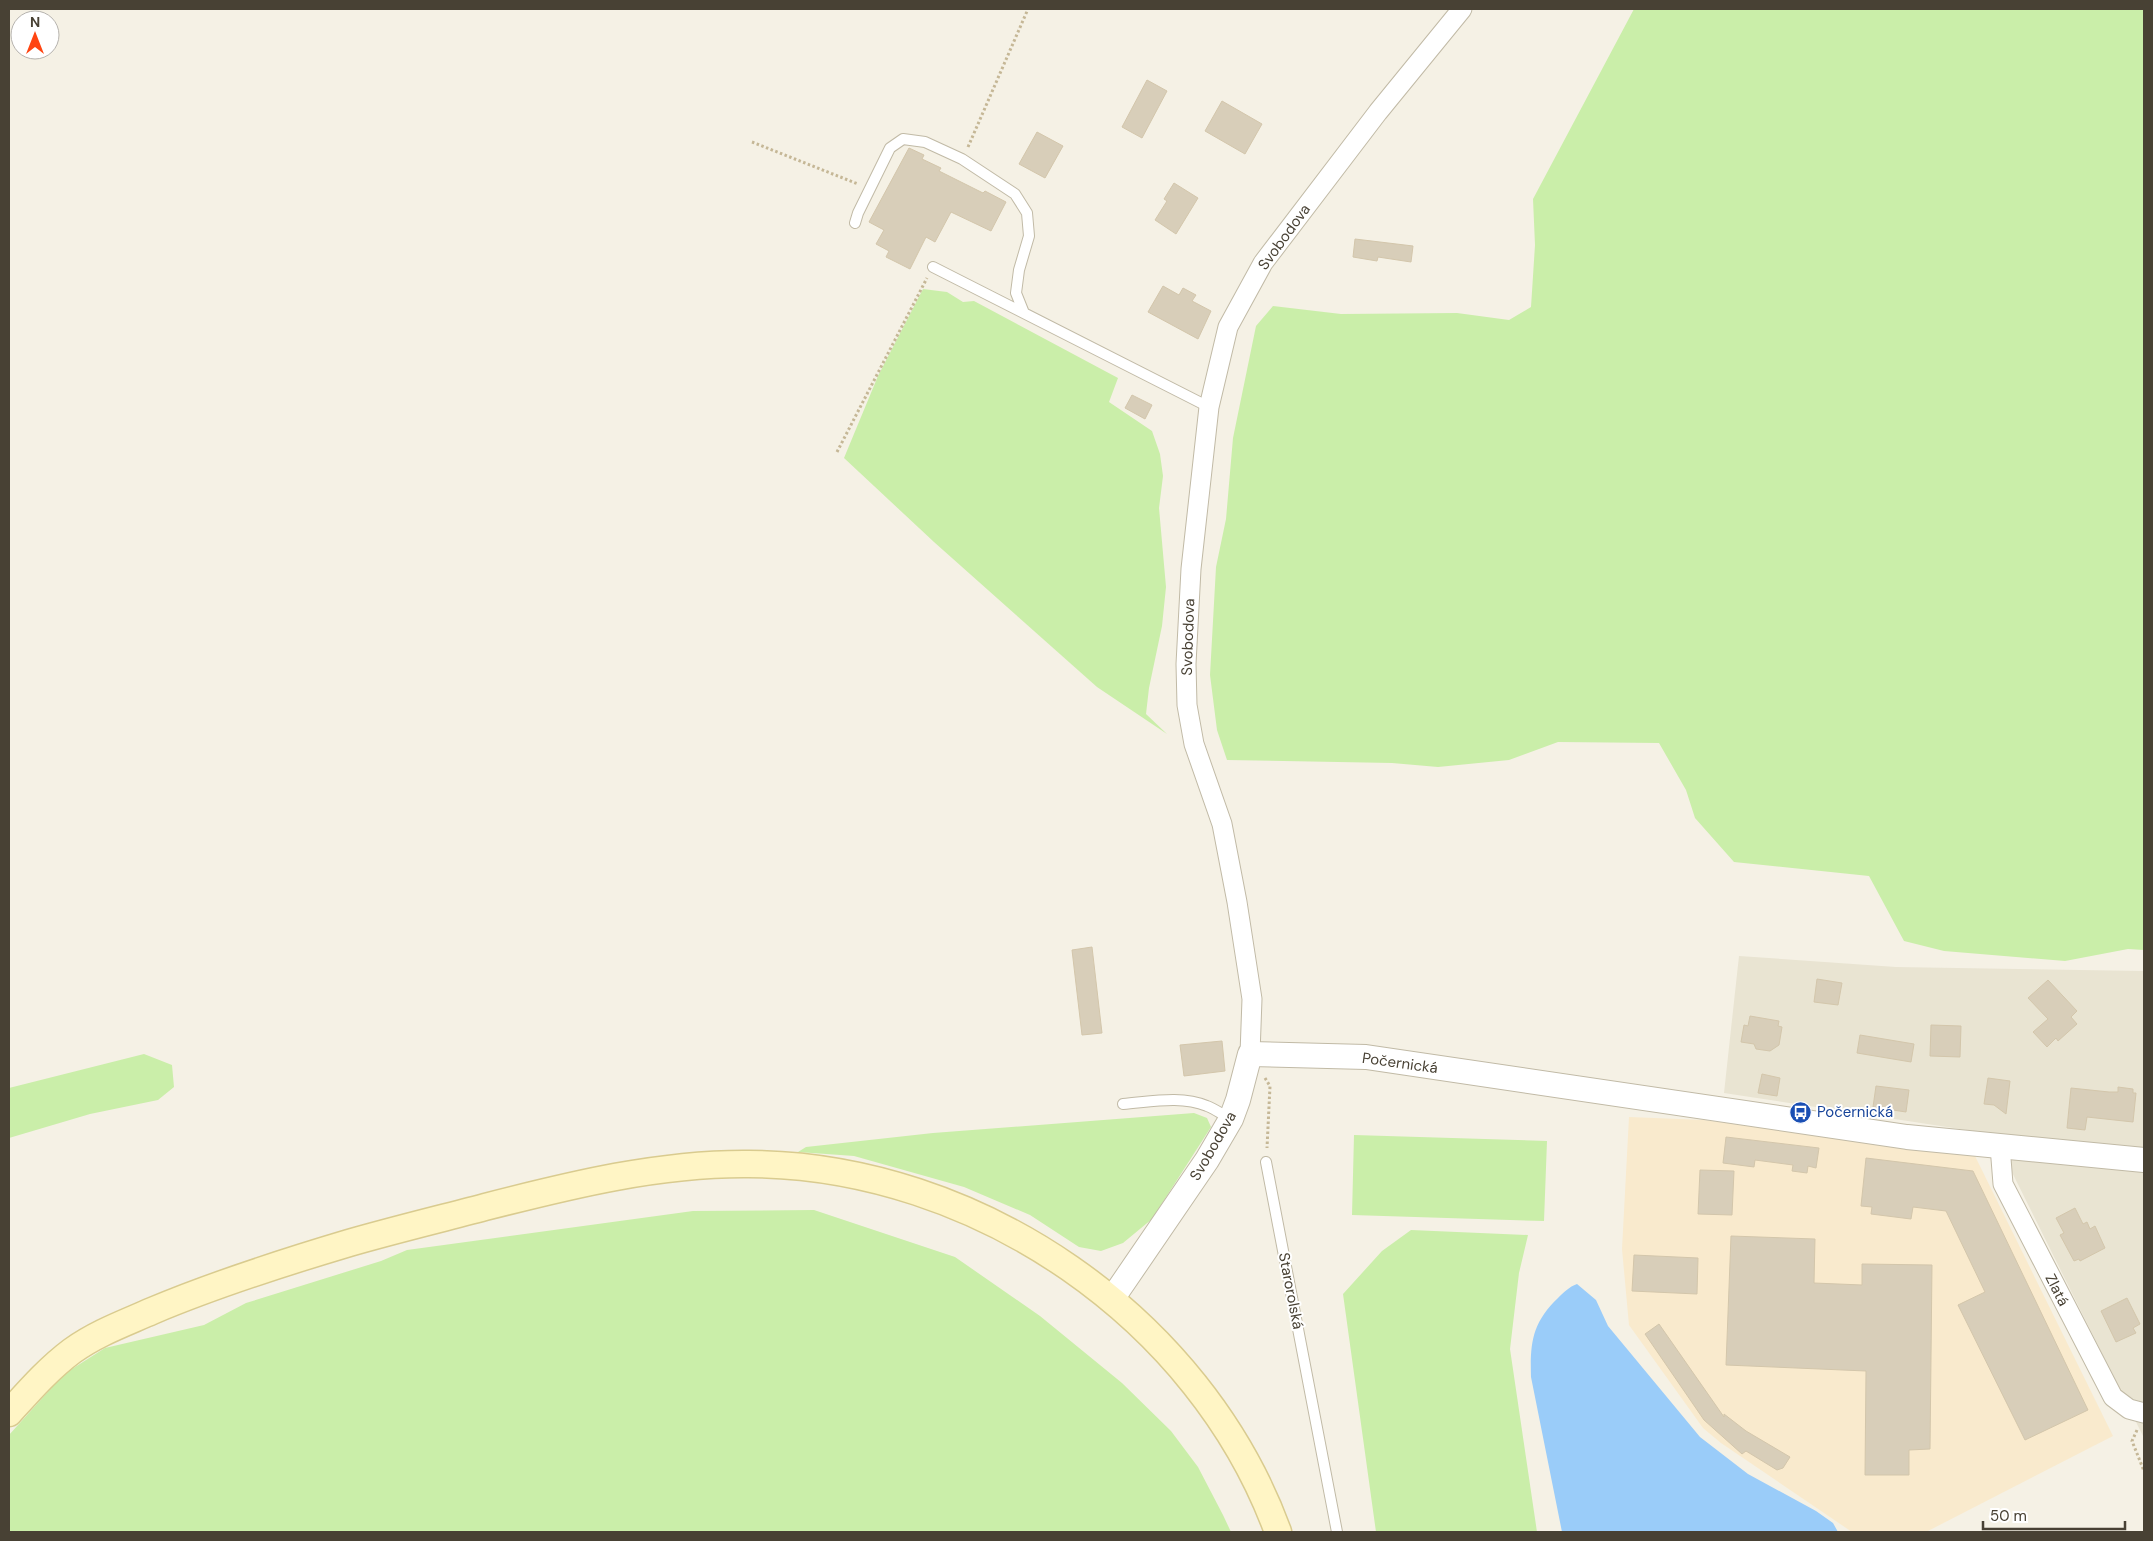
<svg xmlns="http://www.w3.org/2000/svg" width="2153" height="1541" font-family="'DM Sans',sans-serif">
	<style>
		.residential { fill: #e9e4d2 }
		.commercial { fill: #f9eacd }
		.green { fill: #caeea9 }
		.water { fill: #9accf9 }
		.building { fill: #d8ceb9; stroke: #d3c6ab }
		.lines { fill: none; stroke-linecap: round; stroke-linejoin: round }
		.service-casing { stroke: #c1baa6; stroke-width: 12 }
		.minor-casing { stroke: #c1baa6; stroke-width: 21 }
		.tertiary-casing { stroke: #c1baa6; stroke-width: 26 }
		.secondary-casing { stroke: #d9cb8f; stroke-width: 29 }
		.path { stroke: #c5b796; stroke-width: 3; stroke-dasharray: 2.5 2.5; stroke-linecap: butt }
		.service { stroke: #fff; stroke-width: 10 }
		.minor { stroke: #fff; stroke-width: 19 }
		.tertiary { stroke: #fff; stroke-width: 24 }
		.secondary { stroke: #fff5c5; stroke-width: 26 }
		.labels { text-anchor: middle; dominant-baseline: central; stroke-width: 4; stroke-linejoin: round; paint-order: stroke }
		.street-label { font-size: 15px; fill: #484134; stroke: #fff }
		.transit-label { font-size: 15px; fill: #164399; stroke: #fff; text-anchor: start }
	</style>
	<rect width="100%" height="100%" fill="#f5f1e5"/>
	<!-- residential -->
	<path class="residential" d="M1739 956 1896 967 2144 971V1438L1993 1134 1724 1093Z"/>
	<!-- commercial -->
	<path class="commercial" d="M1629 1117 1704 1120 1974 1154 2113 1436 1926 1532H1852L1721 1443 1703 1428 1629 1325 1622 1249Z"/>
	<!-- green -->
	<path class="green" d="M1634 9H2144V950L2128 949 2065 961 1944 951 1904 941 1869 876 1734 862 1695 818 1686 790 1659 743 1558 742 1509 760 1438 767 1392 763 1227 760 1217 730 1210 675 1216 567 1226 519 1233 438 1256 326 1273 306 1341 314 1457 313 1509 320 1531 307 1535 245 1533 199Z
		M923 289 947 292 963 302 974 301 1118 378 1109 402 1152 431 1160 454 1163 476 1159 508 1166 587 1162 626 1149 688 1146 714 1167 734 1097 687 934 542 844 458 878 376Z
		M144 1054 172 1065 174 1087 158 1100 90 1114 9 1138V1088Z
		M1194 1113 1207 1118 1211 1127 1152 1219 1123 1243 1101 1251 1079 1247 1030 1215 964 1187 854 1156 798 1152 806 1147 933 1133Z
		M1354 1135 1547 1141 1544 1221 1352 1215Z
		M814 1210 955 1257 1040 1316 1122 1383 1171 1431 1198 1467 1223 1515 1231 1532H9V1435L64 1374 105 1348 204 1325 246 1303 381 1261 407 1250 693 1211Z
		M1411 1230 1528 1235 1519 1273 1510 1349 1537 1532H1376L1343 1294 1382 1251Z"/>
	<!-- water -->
	<path class="water" d="M1577 1284 1596 1300 1608 1326 1700 1437 1748 1474 1816 1511 1833 1523 1838 1532H1562L1531 1377C1530 1343 1532 1323 1558 1298 1564 1292 1569 1287 1577 1284Z"/>
	<!-- building -->
	<path class="building" d="M1147 80 1167 91 1142 138 1122 127Z
		M1222 101 1262 124 1245 154 1205 131Z
		M1037 132 1063 146 1045 178 1019 164Z
		M909 148 924 155 922 159 941 168 939 171 983 193 985 191 1006 202 991 231 951 212 935 242 926 237 910 269 886 257 889 251 876 244 884 230 869 222Z
		M1174 183 1198 198 1176 234 1155 220 1167 201 1164 199Z
		M1355 239 1413 246 1411 262 1378 257 1377 261 1353 257Z
		M1163 286 1179 295 1183 288 1196 295 1192 301 1211 311 1198 339 1148 312Z
		M1132 395 1152 405 1145 419 1125 408Z
		M1092 947 1102 1033 1082 1035 1072 950Z
		M1817 979 1842 983 1838 1005 1814 1002Z
		M2048 980 2077 1011 2071 1017 2077 1024 2058 1041 2056 1038 2047 1047 2033 1032 2048 1019 2028 998Z
		M1750 1016 1779 1021 1778 1026 1782 1027 1779 1045 1770 1051 1756 1049 1754 1044 1741 1042 1744 1025 1748 1026Z
		M1931 1025 1961 1026 1960 1057 1930 1056Z
		M1860 1035 1914 1044 1911 1062 1857 1053Z
		M1222 1041 1225 1071 1184 1076 1180 1045Z
		M1762 1074 1780 1078 1777 1096 1758 1093Z
		M1988 1078 2010 1081 2006 1114 1994 1105 1984 1104Z
		M1876 1086 1909 1090 1906 1112 1873 1107Z
		M2118 1087 2133 1089V1093H2136L2133 1122 2087 1117 2085 1130 2067 1128 2071 1088 2109 1092H2118Z
		M1726 1137 1819 1148 1816 1168 1808 1166 1807 1173 1792 1171 1793 1165 1755 1160 1754 1167 1723 1163Z
		M1866 1158 1973 1171 2088 1410 2025 1440 1958 1305 1985 1292 1946 1211 1913 1207 1911 1219 1871 1214 1872 1207 1861 1206Z
		M1700 1170 1734 1171 1732 1215 1698 1214Z
		M2075 1208 2083 1224 2087 1222 2090 1229 2095 1226 2105 1248 2080 1261 2079 1259 2074 1261 2060 1235 2064 1233 2056 1218Z
		M1731 1236 1815 1239 1814 1283 1862 1285V1264L1932 1265 1930 1449 1909 1450V1475H1865L1866 1371 1726 1365Z
		M1634 1255 1698 1258 1697 1294 1632 1291Z
		M2127 1298 2140 1324 2133 1328 2136 1333 2116 1342 2101 1311Z
		M1659 1324 1724 1417V1414L1746 1431 1790 1457 1783 1468 1777 1470 1746 1451 1742 1454 1704 1420 1645 1334Z"/>
	<g class="lines">
		<defs>
			<path id="service" d="M855 223 858 213 890 148 903 139 925 142 962 159 1015 194 1027 213 1029 236 1019 270 1016 293 1024 313
				M933 267 1209 407
				M1123 1104C1150 1102 1181 1095 1207 1106 1215 1109 1223 1115 1231 1119
				M1266 1162 1337 1532"/>
			<path id="minor" d="M1250 1054 1252 999 1237 902 1222 824 1194 744 1187 705 1186 664 1191 569 1209 407 1228 327 1263 263 1378 112 1462 9
				M2000 1146 2003 1184 2113 1397 2129 1409 2144 1413"/>
			<path id="tertiary" d="M1112 1299 1207 1160 1231 1119 1238 1100 1250 1054 1366 1057 1907 1137 2144 1160"/>
			<path id="secondary" d="M9 1413C29 1391 48 1369 72 1351 97 1333 125 1323 152 1311 216 1284 282 1263 349 1243 394 1230 440 1219 485 1207 571 1185 660 1163 749 1164 977 1165 1200 1318 1278 1532"/>
		</defs>
		<!-- service casing -->
		<use href="#service" class="service-casing"/>
		<!-- minor casing -->
		<use href="#minor" class="minor-casing"/>
		<!-- tertiary casing -->
		<use href="#tertiary" class="tertiary-casing"/>
		<!-- secondary casing -->
		<use href="#secondary" class="secondary-casing"/>
		<!-- path -->
		<path class="path" d="M752 142 858 184
			M968 147 1028 9
			M837 452 927 278
			M1265 1078 1270 1086 1267 1148
			M2137 1430 2132 1441 2144 1471"/>
		<!-- service -->
		<use href="#service" class="service"/>
		<!-- minor -->
		<use href="#minor" class="minor"/>
		<!-- tertiary -->
		<use href="#tertiary" class="tertiary"/>
		<!-- secondary -->
		<use href="#secondary" class="secondary"/>
	</g>
	<!-- icons -->
	<defs>
		<symbol id="bus-disc" viewBox="-11 -11 22 22"><circle r="9.5" fill="#1a4fb4" stroke="#fff"/><path d="M-5-6H5V4H4V6H2V4H-2V6H-4V4H-5ZM-3.5-4V0h7V-4ZM-3.5 1.2v1.5H-2V1.2ZM2 1.2v1.5H3.5V1.2Z" fill="#fff"/></symbol>
	</defs>
	<g fill-rule="evenodd">
		<use href="#bus-disc" x="1788" y="1100" width="25" height="25"/>
	</g>
	<g class="labels">
		<!-- street labels -->
		<g class="street-label">
			<text transform="translate(1284 237) rotate(-54)">Svobodova</text>
			<text transform="translate(1188 637) rotate(-88)">Svobodova</text>
			<text transform="translate(1400 1063) rotate(8)">Počernická</text>
			<text transform="translate(1213 1146) rotate(-60)">Svobodova</text>
			<text transform="translate(2057 1290) rotate(63)">Zlatá</text>
			<text transform="translate(1291 1291) rotate(79)">Starorolská</text>
		</g>
		<!-- transit labels -->
		<g class="transit-label">
			<text x="1817" y="1112">Počernická</text>
		</g>
	</g>
	<!-- border -->
	<rect width="2153" height="1541" fill="none" stroke="#484134" stroke-width="20"/>
	<!-- north arrow -->
	<g transform="translate(35 35)"><circle r="24" fill="#ffffff" stroke="#b6b3ae"/>
	<path d="M0-4L9 19L0 12L-9 19Z" fill="#ff4512"/>
	<text y="-8" font-size="14" font-weight="bold" text-anchor="middle" fill="#484134">N</text>
	</g>
	<!-- scale -->
	<path d="M1983 1521v8h142v-8" fill="none" stroke="#484134" stroke-width="2.5"/>
	<text x="1990" y="1521" font-size="15" fill="#484134" stroke="#ffffff" stroke-width="4" paint-order="stroke">50 m</text>
</svg>
